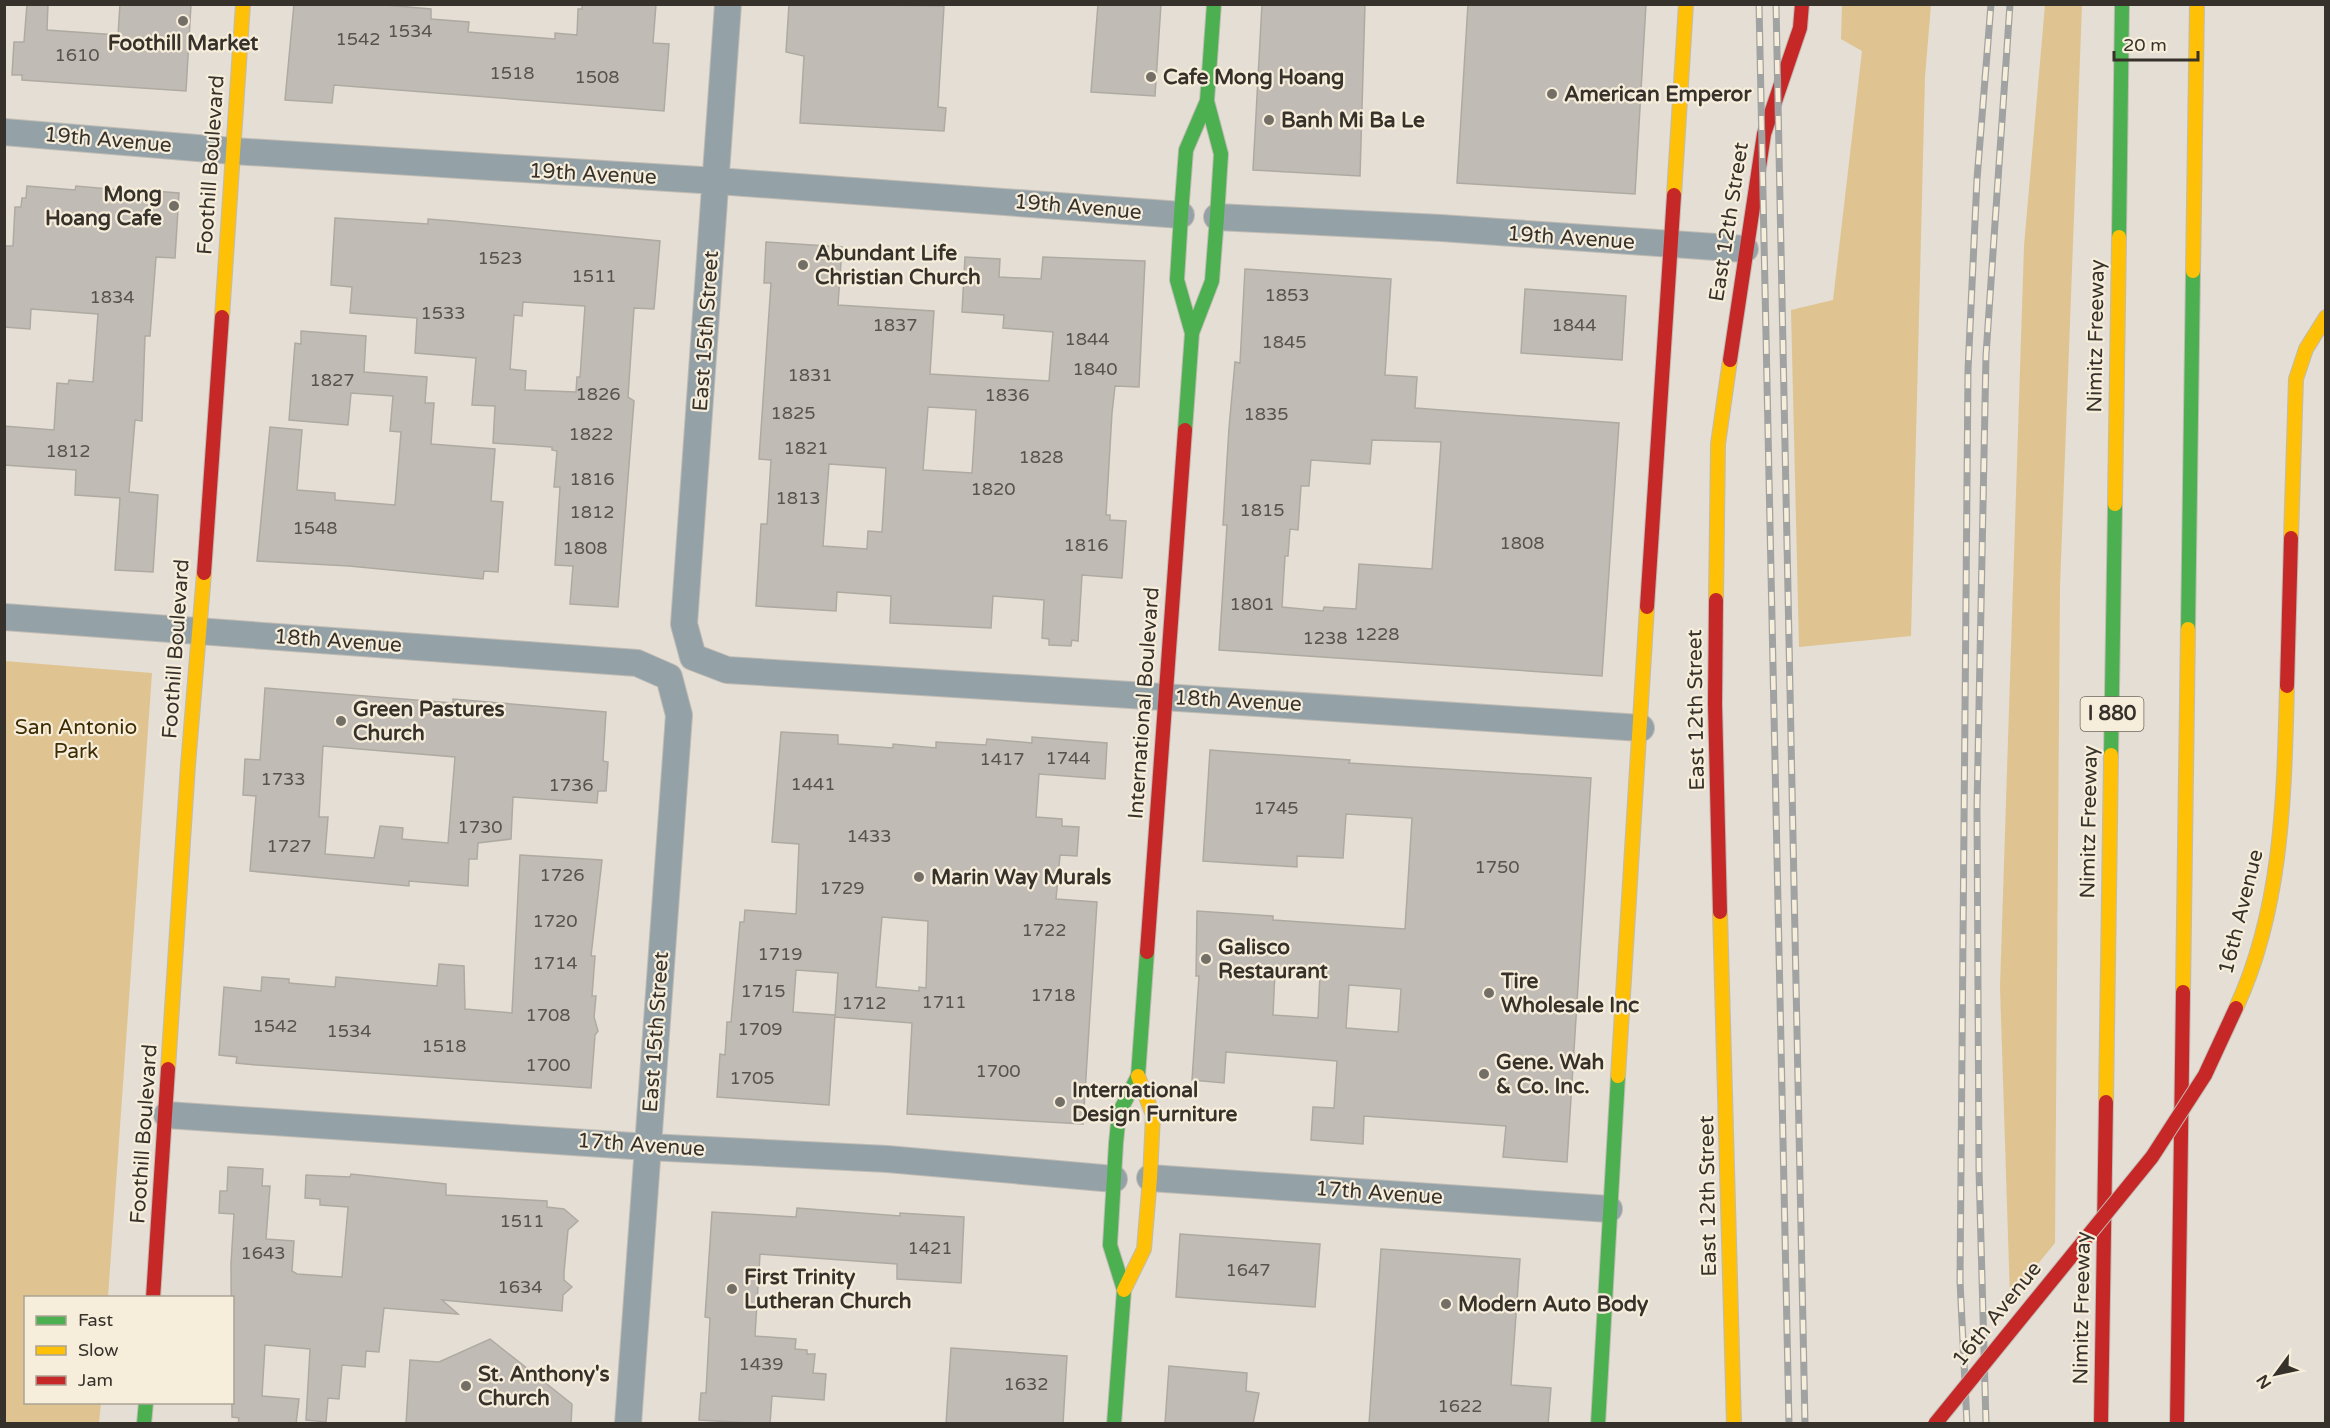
<svg xmlns="http://www.w3.org/2000/svg" width="2330" height="1428" font-family="'Varela Round',sans-serif">
	<style>
		.green { fill: #dfc491 }
		.building { fill: #c0bbb4; stroke: #aeaaa2; stroke-width: 1.5; fill-rule: evenodd }
		.lines { fill: none; stroke-linecap: round; stroke-linejoin: round }
		.street-casing { stroke: #c0bbb4; stroke-width: 28 }
		.fast-casing { stroke: #c0bbb4; stroke-width: 16 }
		.slow-casing { stroke: #c0bbb4; stroke-width: 16 }
		.jam-casing { stroke: #c0bbb4; stroke-width: 16 }
		.street { stroke: #94a2a7; stroke-width: 26 }
		.fast { stroke: #4caf50; stroke-width: 14 }
		.slow { stroke: #ffc107; stroke-width: 14 }
		.jam { stroke: #c62828; stroke-width: 14 }
		.rail-casing { stroke: #a0a3a1; stroke-width: 7 }
		.rail { stroke: #f7eddb; stroke-width: 4.5; stroke-dasharray: 14; stroke-linecap: butt }
		.slow-bridge-casing { stroke: #c0bbb4; stroke-width: 16; stroke-linecap: butt }
		.jam-bridge-casing { stroke: #c0bbb4; stroke-width: 16; stroke-linecap: butt }
		.slow-bridge { stroke: #ffc107; stroke-width: 14 }
		.jam-bridge { stroke: #c62828; stroke-width: 14 }
		.poi-dot { fill: #736e66; stroke: #f7eddb; stroke-width: 2 }
		.labels { text-anchor: middle; dominant-baseline: central; stroke-width: 4.5; stroke-linejoin: round; paint-order: stroke }
		.number-label { font-size: 18px; fill: #58544d }
		.shield { fill: #f7eddb; stroke: #706a60; stroke-width: 1.5 }
		.shield-label { font-size: 20px; font-weight: bold; fill: #36322b }
		.poi-label { font-size: 21px; font-weight: bold; fill: #36322b; stroke: #f7eddb; text-anchor: start }
		.street-label { font-size: 21px; fill: #36322b; stroke: #f7eddb }
		.park-label { font-size: 21px; fill: #3e2c03; stroke: #f7eddb }
	</style>
	<rect width="100%" height="100%" fill="#e4ded4"/>
	<!-- green -->
	<path class="green" d="M1842 5H1931L1925 77 1911 636 1799 647 1791 310 1833 300 1862 51 1841 39Z
		M2045 5H2082L2060 587 2055 1243 2010 1298 2000 987 2024 246Z
		M5 661 152 673 108 1297 26 1298V1402L101 1403 99 1423H5Z"/>
	<!-- building -->
	<path class="building" d="M27 4H48L47 30 118 35 120 4H191L186 91 22 80V75H12L14 42H24Z
		M294 4H374L431 9V19L469 22 468 32 555 39V33L577 35 578 9H582V4H656L653 43 669 44 664 111 334 85 332 103 285 100Z
		M789 4 944 6 938 107 946 108 944 131 800 123 804 56 786 52Z
		M1098 4H1161L1155 96 1091 92Z
		M1262 4H1365L1360 176 1253 170Z
		M1468 4H1646L1635 194 1457 183Z
		M27 186 75 190 76 186 154 193V191L179 193 175 258 156 257 150 336H145L142 421 135 420 129 492 158 495 153 572 115 570 120 498 75 495 76 470 4 465V426L54 430 57 383 68 384 69 380 93 382 98 314 31 309 30 329 4 327V246H13L15 207H21L22 198H26Z
		M335 218 428 224V219L453 221 660 241 654 309 634 308 628 397 634 401 618 607 570 604 573 566 555 565 560 487H554L557 451 552 450V447L493 443 495 406 472 405 476 358 415 353 417 318 350 313 352 287 331 285ZM523 302 585 306 580 377H577L576 392 525 390 526 371 510 369 514 315 522 316Z
		M766 242 842 247 838 305 934 311 930 374 1049 381 1053 332 1003 328 1004 315 962 312 965 257 1000 259 999 277 1041 279 1043 257 1145 261 1139 387 1115 386 1112 413 1106 515H1110V520L1126 521 1122 578 1082 575 1078 641 1072 640 1071 646 1049 645V639L1042 638 1044 600 993 596 991 628 890 623 891 596 837 592 836 611 756 606 761 524H767L771 460 759 459 771 283H764ZM928 407 976 410 972 473 923 470ZM829 464 886 468 882 532 868 531 867 549 823 546Z
		M1245 269 1391 279 1385 375 1417 377 1415 408 1619 423 1602 676 1219 650 1227 525H1223L1229 428 1235 362 1240 363ZM1372 440 1441 442 1432 569 1359 564 1356 609 1324 607 1323 611 1282 607 1285 556H1288L1290 529 1298 530 1301 486H1309L1311 460 1370 464Z
		M1525 289 1626 296 1622 360 1521 353Z
		M301 331 366 336 364 372 427 377 425 403H434L431 444 495 449 491 501 503 502 498 572 484 571 483 579 349 566 257 561 270 427 302 430 297 490 335 493V500L395 505 401 432 390 431 393 396 351 393 348 425 289 420 295 343 301 344Z
		M265 688 453 703V699L606 712 603 761 608 762 606 791H598L597 803 513 797 511 839 478 843 477 859H469L468 886 409 881V886L250 871 256 796 243 795 245 759 260 760ZM323 746 455 757 448 843 402 839 403 828 380 826 374 858 325 854 328 817H319Z
		M781 732 838 735V744L893 748V744L936 748V742L986 745 987 739 1032 743V737L1107 743 1105 779 1039 774 1036 817 1062 819V826L1079 827 1077 856 1060 855 1056 899 1097 902 1083 1124 907 1114 912 1023 835 1017 838 973 796 970 793 1012 835 1015 829 1105 717 1097 720 1054 725 1055 727 1022H731L740 922H744L745 910 796 914 799 844 772 842ZM882 917 928 921 926 988 919 987V991L876 987Z
		M1210 750 1350 760 1349 763 1591 778 1567 1162 1503 1157 1506 1126 1364 1116 1363 1144 1311 1140 1313 1107 1334 1108 1337 1061 1226 1052 1224 1083 1192 1080 1199 976H1196L1197 911 1273 916V920L1405 929 1412 818 1346 814 1343 858 1297 856V867L1203 861ZM1275 971 1320 974 1318 1018 1273 1015ZM1349 985 1401 989 1398 1032 1346 1028Z
		M520 855 602 860 591 956H595L592 996H596L594 1017 598 1031 595 1035 591 1088 257 1065 236 1063 237 1057 219 1055 224 987 261 991 262 977 289 979V983L335 987 336 977 437 986 439 964 464 966 465 1009 512 1013Z
		M228 1167 263 1169 262 1186H270L266 1239 294 1241 292 1271 297 1274 342 1277 348 1207 320 1205V1199L305 1198 306 1175 350 1177 351 1174 446 1184V1195L547 1201V1207L564 1209 578 1221 568 1230 564 1272V1280L572 1287 563 1295 562 1311 442 1300 458 1314 384 1308 379 1352 366 1351 365 1367 342 1365 339 1399 328 1398 326 1422 306 1420 310 1349 265 1345 262 1396 299 1399 296 1424H238L239 1418 232 1417 231 1264 234 1214 219 1213 220 1191H227Z
		M797 1208 900 1216V1213L964 1217 961 1283 897 1279V1264L760 1254 755 1336 796 1339 795 1349 807 1350V1354H815L813 1373 826 1374 824 1400 772 1396 770 1424 699 1420 701 1393H706L710 1318 705 1317 712 1212 796 1217Z
		M1180 1234 1320 1244 1315 1307 1176 1297Z
		M1381 1249 1520 1259 1511 1385 1551 1388 1548 1424H1369Z
		M490 1339 572 1404 571 1424H406L410 1360 439 1362Z
		M951 1348 1067 1356 1063 1424H946Z
		M1169 1366 1247 1373 1246 1391 1259 1393 1253 1424H1165Z"/>
	<g class="lines">
		<defs>
			<path id="street" d="M728 4 684 624 693 657 727 670C1032 689 1336 707 1641 728
				M4 132 233 151 717 181 1181 215
				M1217 217 1441 228 1745 249
				M4 617 637 663 669 677 679 715 628 1424
				M167 1115 648 1147 887 1159 1114 1179
				M1150 1178 1609 1209"/>
			<path id="fast" d="M2119 237 2122 4
				M1192 333 1177 280 1181 215 1186 150 1207 101 1214 4
				M1185 430 1192 333 1212 281 1217 217 1221 154 1207 101
				M2188 629 2193 271
				M2111 755 2115 504
				M144 1424 146 1402
				M1114 1424 1124 1290 1110 1245 1116 1143 1119 1113 1138 1076 1147 952
				M1598 1424 1618 1076"/>
			<path id="slow" d="M1674 195 1686 4
				M2193 271 2197 4
				M222 317 243 4
				M2115 504 2119 237
				M2291 538 2296 379 2306 349 2326 317
				M1716 600 1718 444 1730 360
				M1720 912 1734 1424
				M2183 992 2188 629
				M168 1069 188 765 204 573
				M1618 1076 1647 607
				M2106 1102 2111 755
				M1124 1290 1144 1249 1150 1178 1153 1115 1138 1076"/>
			<path id="jam" d="M1730 360 1764 134 1800 28 1802 4
				M204 573 222 317
				M1716 600 1715 704 1720 912
				M1647 607 1674 195
				M1147 952 1185 430
				M153 1298 168 1069
				M2101 1424 2106 1102
				M2177 1424 2183 992"/>
		</defs>
		<!-- street casing -->
		<use href="#street" class="street-casing"/>
		<!-- fast casing -->
		<use href="#fast" class="fast-casing"/>
		<!-- slow casing -->
		<use href="#slow" class="slow-casing"/>
		<!-- jam casing -->
		<use href="#jam" class="jam-casing"/>
		<!-- street -->
		<use href="#street" class="street"/>
		<!-- fast -->
		<use href="#fast" class="fast"/>
		<!-- slow -->
		<use href="#slow" class="slow"/>
		<!-- jam -->
		<use href="#jam" class="jam"/>
		<defs>
			<path id="rail" d="M1759 4 1789 1424
				M1776 4 1805 1424
				M1967 1424 1960 1281 1968 370 1977 179 1991 4
				M1986 1424 1979 1169 1977 808 1986 355 2010 4"/>
		</defs>
		<!-- rail casing -->
		<use href="#rail" class="rail-casing"/>
		<!-- rail -->
		<use href="#rail" class="rail"/>
		<defs>
			<path id="slow-bridge" d="M2236 1008C2283 907 2284 795 2287 686"/>
			<path id="jam-bridge" d="M2287 686 2291 538
				M1935 1424 2152 1157 2205 1075 2236 1008"/>
		</defs>
		<!-- slow-bridge casing -->
		<use href="#slow-bridge" class="slow-bridge-casing"/>
		<!-- jam-bridge casing -->
		<use href="#jam-bridge" class="jam-bridge-casing"/>
		<!-- slow-bridge -->
		<use href="#slow-bridge" class="slow-bridge"/>
		<!-- jam-bridge -->
		<use href="#jam-bridge" class="jam-bridge"/>
	</g>
	<!-- markers -->
	<g class="poi-dot">
		<circle cx="183" cy="21" r="6"/>
		<circle cx="1151" cy="77" r="6"/>
		<circle cx="1552" cy="94" r="6"/>
		<circle cx="1269" cy="120" r="6"/>
		<circle cx="174" cy="206" r="6"/>
		<circle cx="803" cy="265" r="6"/>
		<circle cx="341" cy="721" r="6"/>
		<circle cx="919" cy="877" r="6"/>
		<circle cx="1206" cy="959" r="6"/>
		<circle cx="1489" cy="993" r="6"/>
		<circle cx="1484" cy="1074" r="6"/>
		<circle cx="1060" cy="1102" r="6"/>
		<circle cx="732" cy="1289" r="6"/>
		<circle cx="1446" cy="1304" r="6"/>
		<circle cx="466" cy="1386" r="6"/>
	</g>
	<g class="labels">
		<!-- number labels -->
		<g class="number-label">
			<text x="410" y="31">1534</text>
			<text x="358" y="39">1542</text>
			<text x="77" y="55">1610</text>
			<text x="512" y="73">1518</text>
			<text x="597" y="77">1508</text>
			<text x="500" y="258">1523</text>
			<text x="594" y="276">1511</text>
			<text x="1287" y="295">1853</text>
			<text x="112" y="297">1834</text>
			<text x="443" y="313">1533</text>
			<text x="895" y="325">1837</text>
			<text x="1574" y="325">1844</text>
			<text x="1087" y="339">1844</text>
			<text x="1284" y="342">1845</text>
			<text x="1095" y="369">1840</text>
			<text x="810" y="375">1831</text>
			<text x="332" y="380">1827</text>
			<text x="598" y="394">1826</text>
			<text x="1007" y="395">1836</text>
			<text x="793" y="413">1825</text>
			<text x="1266" y="414">1835</text>
			<text x="591" y="434">1822</text>
			<text x="806" y="448">1821</text>
			<text x="68" y="451">1812</text>
			<text x="1041" y="457">1828</text>
			<text x="592" y="479">1816</text>
			<text x="993" y="489">1820</text>
			<text x="798" y="498">1813</text>
			<text x="1262" y="510">1815</text>
			<text x="592" y="512">1812</text>
			<text x="315" y="528">1548</text>
			<text x="1522" y="543">1808</text>
			<text x="1086" y="545">1816</text>
			<text x="585" y="548">1808</text>
			<text x="1252" y="604">1801</text>
			<text x="1377" y="634">1228</text>
			<text x="1325" y="638">1238</text>
			<text x="1068" y="758">1744</text>
			<text x="1002" y="759">1417</text>
			<text x="283" y="779">1733</text>
			<text x="813" y="784">1441</text>
			<text x="571" y="785">1736</text>
			<text x="1276" y="808">1745</text>
			<text x="480" y="827">1730</text>
			<text x="869" y="836">1433</text>
			<text x="289" y="846">1727</text>
			<text x="1497" y="867">1750</text>
			<text x="562" y="875">1726</text>
			<text x="842" y="888">1729</text>
			<text x="555" y="921">1720</text>
			<text x="1044" y="930">1722</text>
			<text x="780" y="954">1719</text>
			<text x="555" y="963">1714</text>
			<text x="763" y="991">1715</text>
			<text x="1053" y="995">1718</text>
			<text x="944" y="1002">1711</text>
			<text x="864" y="1003">1712</text>
			<text x="548" y="1015">1708</text>
			<text x="275" y="1026">1542</text>
			<text x="760" y="1029">1709</text>
			<text x="349" y="1031">1534</text>
			<text x="444" y="1046">1518</text>
			<text x="548" y="1065">1700</text>
			<text x="998" y="1071">1700</text>
			<text x="752" y="1078">1705</text>
			<text x="522" y="1221">1511</text>
			<text x="930" y="1248">1421</text>
			<text x="263" y="1253">1643</text>
			<text x="1248" y="1270">1647</text>
			<text x="520" y="1287">1634</text>
			<text x="761" y="1364">1439</text>
			<text x="1026" y="1384">1632</text>
			<text x="1460" y="1406">1622</text>
		</g>
		<!-- shield labels -->
		<rect class="shield" x="2080.5" y="697" width="63" height="34" rx="4.5"/>
		<g class="shield-label">
			<text x="2112" y="714">I 880</text>
		</g>
		<!-- poi labels -->
		<g class="poi-label">
			<text x="183" y="43" text-anchor="middle">Foothill Market</text>
			<text x="1163" y="77">Cafe Mong Hoang</text>
			<text x="1564" y="94">American Emperor</text>
			<text x="1281" y="120">Banh Mi Ba Le</text>
			<text x="162" y="194" text-anchor="end">Mong<tspan x="162" dy="24">Hoang Cafe</tspan></text>
			<text x="815" y="253">Abundant Life<tspan x="815" dy="24">Christian Church</tspan></text>
			<text x="353" y="709">Green Pastures<tspan x="353" dy="24">Church</tspan></text>
			<text x="931" y="877">Marin Way Murals</text>
			<text x="1218" y="947">Galisco<tspan x="1218" dy="24">Restaurant</tspan></text>
			<text x="1501" y="981">Tire<tspan x="1501" dy="24">Wholesale Inc</tspan></text>
			<text x="1496" y="1062">Gene. Wah<tspan x="1496" dy="24">&amp; Co. Inc.</tspan></text>
			<text x="1072" y="1090">International<tspan x="1072" dy="24">Design Furniture</tspan></text>
			<text x="744" y="1277">First Trinity<tspan x="744" dy="24">Lutheran Church</tspan></text>
			<text x="1458" y="1304">Modern Auto Body</text>
			<text x="478" y="1374">St. Anthony's<tspan x="478" dy="24">Church</tspan></text>
		</g>
		<!-- street labels -->
		<g class="street-label">
			<text transform="translate(108 140) rotate(5)">19th Avenue</text>
			<text transform="translate(211 165) rotate(-86)">Foothill Boulevard</text>
			<text transform="translate(593 174) rotate(3)">19th Avenue</text>
			<text transform="translate(1078 207) rotate(5)">19th Avenue</text>
			<text transform="translate(1729 222) rotate(-81)">East 12th Street</text>
			<text transform="translate(1571 238) rotate(4)">19th Avenue</text>
			<text transform="translate(706 331) rotate(-86)">East 15th Street</text>
			<text transform="translate(2096 336) rotate(-89)">Nimitz Freeway</text>
			<text transform="translate(338 641) rotate(4)">18th Avenue</text>
			<text transform="translate(176 649) rotate(-86)">Foothill Boulevard</text>
			<text transform="translate(1238 701) rotate(3)">18th Avenue</text>
			<text transform="translate(1144 703) rotate(-86)">International Boulevard</text>
			<text transform="translate(1696 710) rotate(-91)">East 12th Street</text>
			<text transform="translate(2089 822) rotate(-89)">Nimitz Freeway</text>
			<text transform="translate(2241 912) rotate(-76)">16th Avenue</text>
			<text transform="translate(656 1032) rotate(-86)">East 15th Street</text>
			<text transform="translate(144 1134) rotate(-86)">Foothill Boulevard</text>
			<text transform="translate(641 1145) rotate(4)">17th Avenue</text>
			<text transform="translate(1379 1193) rotate(4)">17th Avenue</text>
			<text transform="translate(1708 1196) rotate(-91)">East 12th Street</text>
			<text transform="translate(2082 1308) rotate(-89)">Nimitz Freeway</text>
			<text transform="translate(1997 1314) rotate(-51)">16th Avenue</text>
		</g>
		<!-- park labels -->
		<g class="park-label">
			<text x="76" y="727">San Antonio<tspan x="76" dy="24">Park</tspan></text>
		</g>
	</g>
	<!-- border -->
	<rect width="2330" height="1428" fill="none" stroke="#36322b" stroke-width="12"/>
	<!-- legend -->
	<rect x="24" y="1296" width="210" height="108" fill="#f7eddb" stroke="#aaa295" stroke-width="1.5"/>
	<rect x="36" y="1316" width="30" height="9" fill="#4caf50" stroke="#aaa295" stroke-width="1.5"/>
	<text x="78" y="1326" font-size="18" fill="#36322b">Fast</text>
	<rect x="36" y="1346" width="30" height="9" fill="#ffc107" stroke="#aaa295" stroke-width="1.5"/>
	<text x="78" y="1356" font-size="18" fill="#36322b">Slow</text>
	<rect x="36" y="1376" width="30" height="9" fill="#c62828" stroke="#aaa295" stroke-width="1.5"/>
	<text x="78" y="1386" font-size="18" fill="#36322b">Jam</text>
	<!-- north arrow -->
	<g transform="translate(2276 1374) rotate(237)" stroke="#f7eddb" stroke-width="4.5" paint-order="stroke">
	<path d="M0-4.5L10 22L0 15L-10 22Z" fill="#36322b"/>
	<text y="-9" font-size="16" font-weight="bold" text-anchor="middle" fill="#36322b">N</text>
	</g>
	<!-- scale -->
	<path d="M2114 51v9h84v-9" fill="none" stroke="#36322b" stroke-width="3"/>
	<text x="2123" y="51" font-size="18" fill="#36322b" stroke="#f7eddb" stroke-width="4.5" paint-order="stroke">20 m</text>
</svg>
